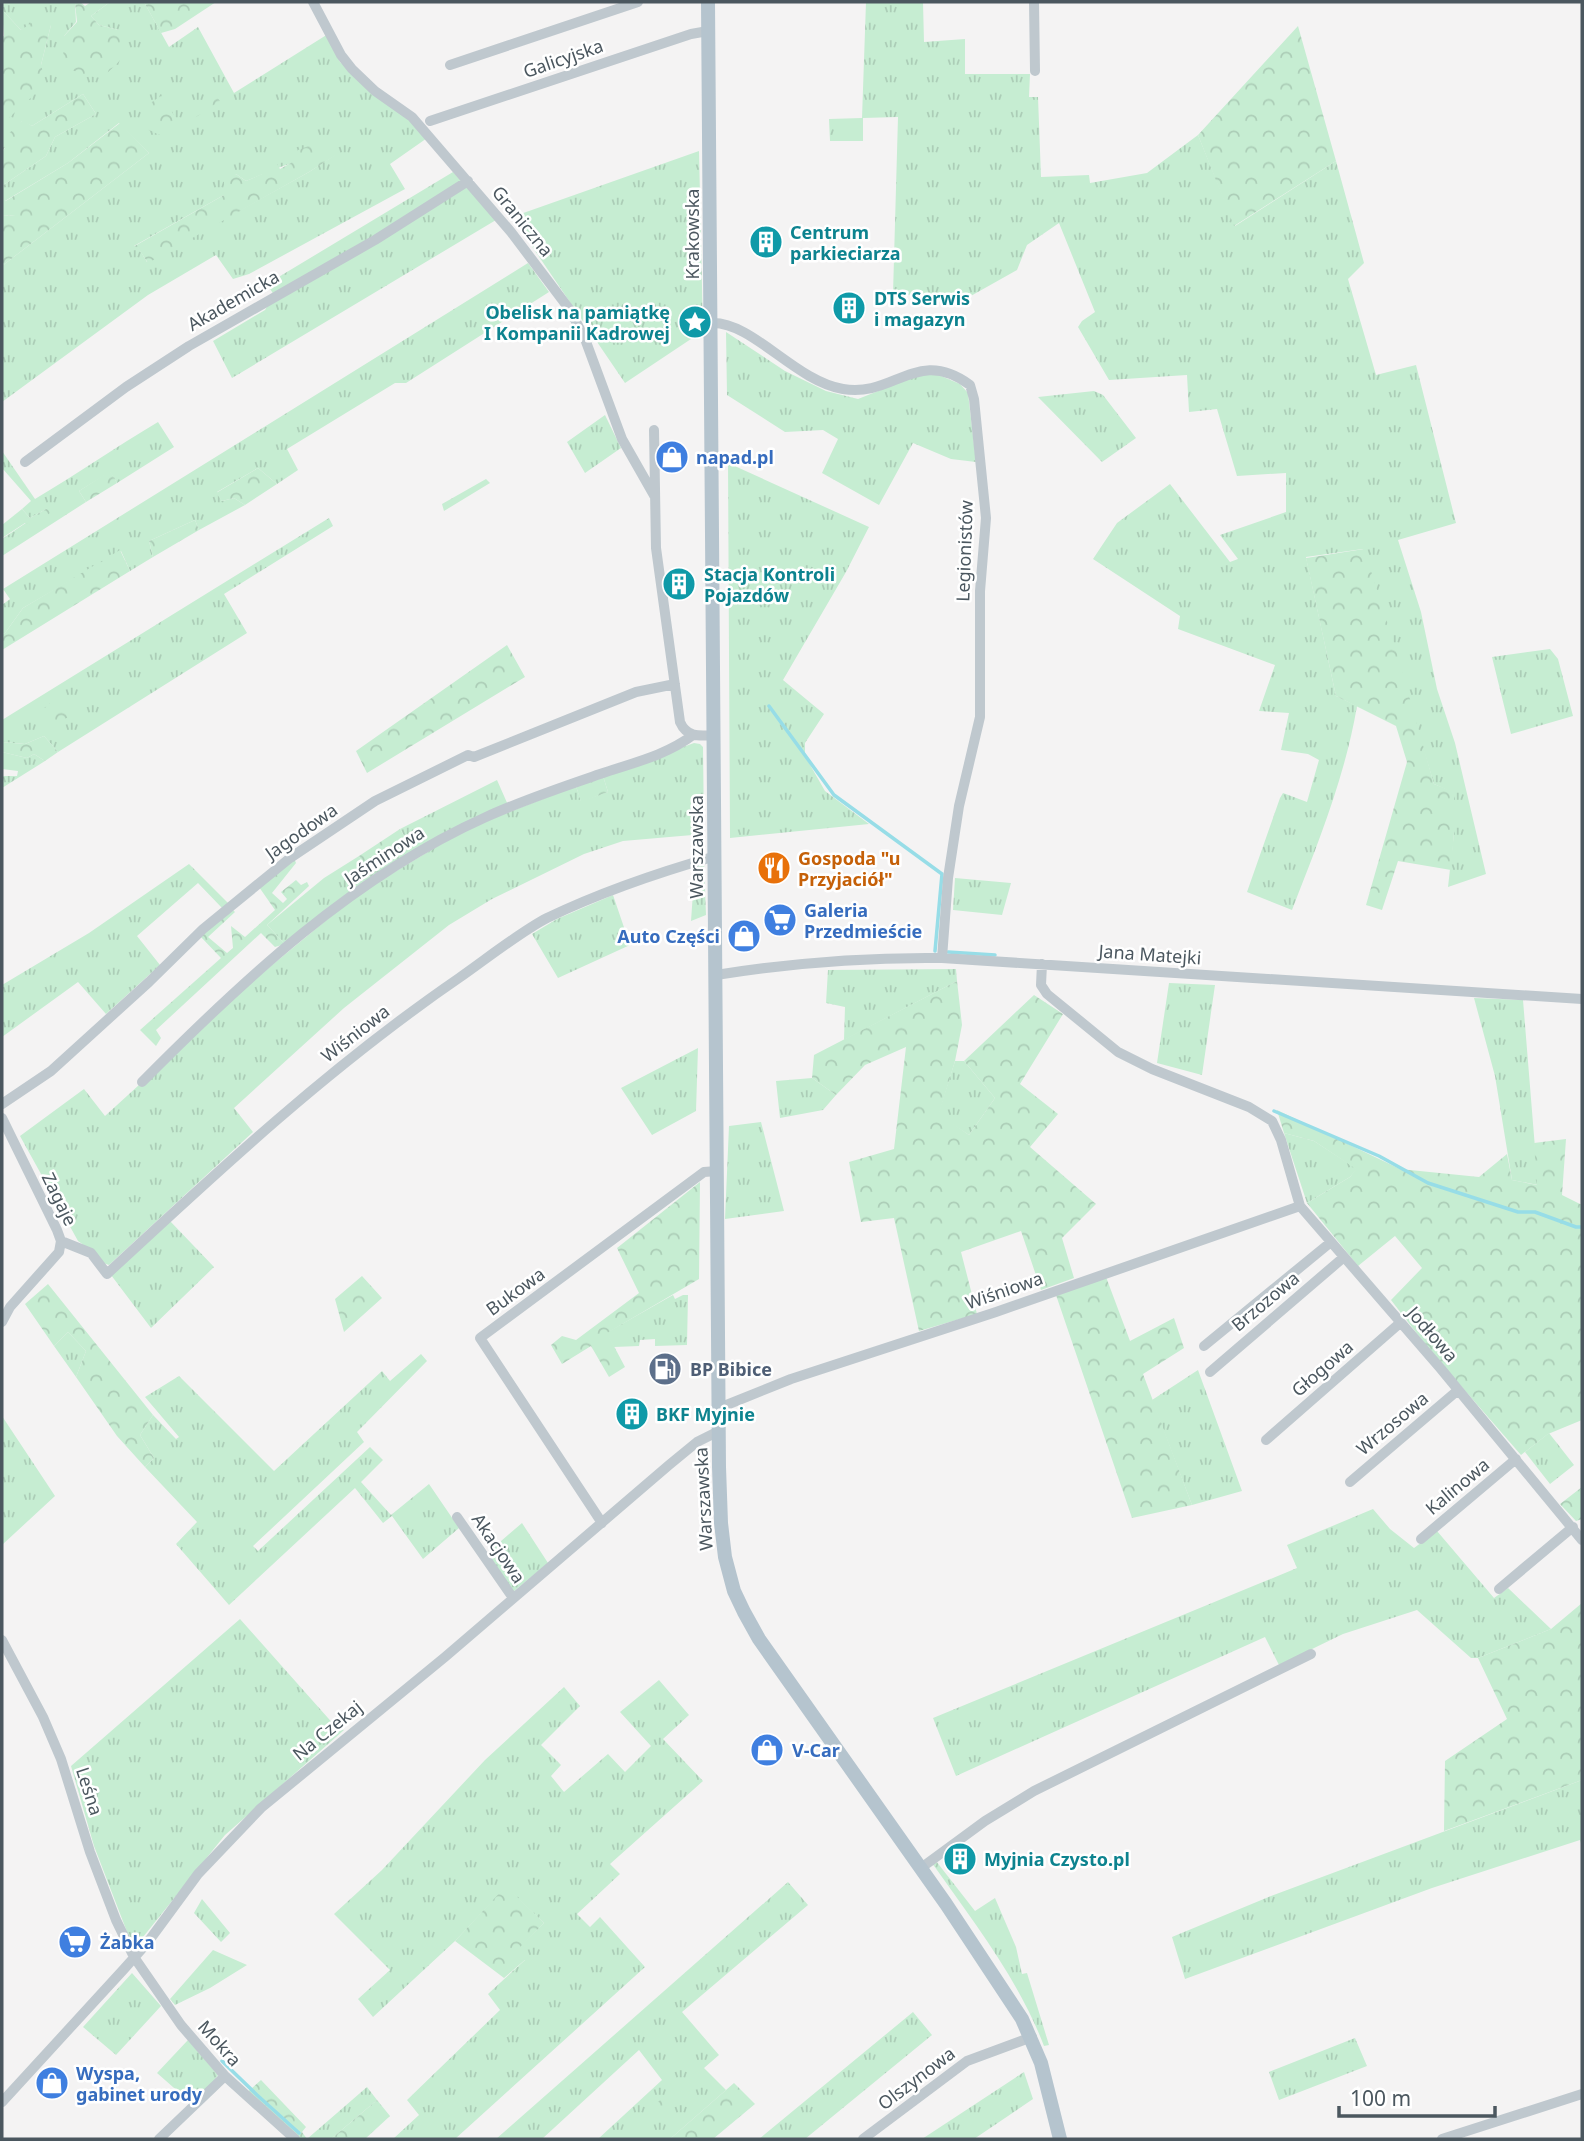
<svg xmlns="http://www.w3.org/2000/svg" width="1584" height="2141" font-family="'Noto Sans',sans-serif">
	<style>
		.grass { fill: url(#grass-tufts); fill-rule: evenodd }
		.forest { fill: url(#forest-crowns) }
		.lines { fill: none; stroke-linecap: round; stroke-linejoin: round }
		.stream { stroke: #97dde7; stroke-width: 3.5 }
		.minor { stroke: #bfc8ce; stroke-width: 10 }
		.major { stroke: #b5c4ce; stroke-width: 14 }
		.labels { text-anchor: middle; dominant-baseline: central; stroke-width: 5; stroke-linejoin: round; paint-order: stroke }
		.street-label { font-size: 18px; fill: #4b575f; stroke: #fff }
		.culture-label { font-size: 18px; font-weight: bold; fill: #0d838f; stroke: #fff; text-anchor: start }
		.shop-label { font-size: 18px; font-weight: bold; fill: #366cbe; stroke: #fff; text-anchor: start }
		.food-label { font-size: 18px; font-weight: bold; fill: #c56008; stroke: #fff; text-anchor: start }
		.service-label { font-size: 18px; font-weight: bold; fill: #4e5e75; stroke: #fff; text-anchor: start }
	</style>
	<defs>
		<pattern id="grass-tufts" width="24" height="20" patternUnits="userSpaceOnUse" patternTransform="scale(1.75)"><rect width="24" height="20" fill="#c6edd2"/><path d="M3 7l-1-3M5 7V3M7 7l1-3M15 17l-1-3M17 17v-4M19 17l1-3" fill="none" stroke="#accdb7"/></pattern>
		<pattern id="forest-crowns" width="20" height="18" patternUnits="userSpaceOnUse" patternTransform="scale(1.75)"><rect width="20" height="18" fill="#c6edd2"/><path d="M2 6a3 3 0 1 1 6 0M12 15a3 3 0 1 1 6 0" fill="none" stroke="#accdb7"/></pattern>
	</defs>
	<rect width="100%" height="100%" fill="#f4f3f3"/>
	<!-- grass -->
	<path class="grass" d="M2 2H79L75 3 76 22 64 36 119 30 99 25 91 16 110 2H144L169 47 198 27 234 93 328 34 340 62 430 136 390 164 405 189 249 274 233 279 216 255 148 295 2 402V266L149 153 119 123 68 163 5 201 16 216 2 215V186L46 156 55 137 96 114 83 94 32 126 22 121 2 152V124L41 65 51 25 21 30 4 12H2ZM335 155 309 172 147 262 138 247 134 246 224 195 236 174 246 181C276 169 304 155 335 155Z
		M866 2H923L924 42 965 39V74H1030L1029 97H1038L1041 177 1089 175 1090 183 1147 173 1198 135 1235 226 1336 161 1364 263 1348 279 1376 375 1416 365 1456 523 1398 540 1421 612 1437 689 1455 743 1486 874 1448 887 1454 833V793L1434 784 1363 549 1306 557 1336 696 1357 706C1345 777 1318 843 1292 910L1247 892 1280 798 1283 793 1307 802 1319 760 1308 754 1281 750 1289 713 1259 711 1275 665 1178 629 1180 616 1093 559 1117 523 1170 484 1230 562 1238 559 1220 535 1286 512V473L1237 476 1217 409 1189 412 1187 375 1109 380 1078 327 1082 321 1095 312 1059 223 1027 245 1017 270 969 297 893 294 898 117 863 118V141H830L829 119 862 118Z
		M699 151 703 331 625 383 512 217Z
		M453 172 496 220 232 378 213 341 265 310 274 295 267 284Z
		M528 263 549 292 406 383H395L287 449 298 470 277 484 258 468 217 492 222 501 234 498 245 505 199 530 195 520 149 541 153 557 130 571 121 551 23 608 5 633 2 634V605L10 599 3 589Z
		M726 332 785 371 826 391 858 399 916 376 934 373 960 384 968 393 976 462 951 459 913 443 879 505 822 473 838 439 823 430 785 432 727 395Z
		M1094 391 1103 395 1136 438 1102 462 1038 397Z
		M605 415 621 448 585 473 567 442Z
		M158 422 174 447 117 483 110 472 79 491 86 502 2 556V539L48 508 30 518 22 509 31 501 2 468V451L35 499C77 474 116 447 158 422Z
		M728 463 869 527 846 572 783 680 824 714 805 743V756L825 791 869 824 730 838Z
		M329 518 333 526 224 594 247 633 58 752 44 736 25 744 2 742V720Z
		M1550 649 1558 659 1573 716 1511 734 1492 657Z
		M694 743 700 744 703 747 704 834 623 841 584 854 492 899 449 925 344 1008 234 1108 253 1132 109 1265C97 1262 90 1248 78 1241L20 1136 84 1089 105 1116 254 980 358 894 466 829 576 786 581 801 608 792 603 776Z
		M2 752 27 758 34 754 45 761 2 788V776H17L18 771 2 769Z
		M497 780 508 805 413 851 400 829Z
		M359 856 370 878 285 944 267 925 324 878Z
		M704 862 706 915 691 921 695 864Z
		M189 864 229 904 222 908 198 883 137 936 160 965 106 1014 78 982 2 1037V985L89 933Z
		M955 878 1011 883 1002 915 953 910Z
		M613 895 630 945 558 978 532 934 557 919Z
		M956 969 957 981 844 1040 845 1007 826 1003 828 970Z
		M1169 983 1215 985 1202 1075 1157 1063Z
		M1474 998 1523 1000 1538 1185 1512 1180 1495 1076Z
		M698 1048 696 1111 652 1135 621 1088Z
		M955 1061H964L995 1098 969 1135 938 1115Z
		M812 1078 836 1095 823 1110 780 1118 776 1081Z
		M761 1122 784 1211 725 1219 729 1126Z
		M1284 1133 1314 1141 1357 1169 1350 1177 1307 1203Z
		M170 1221 214 1267 151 1328 111 1275Z
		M673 1295 675 1299 683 1295H688L687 1345 655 1346V1339L640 1340 639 1346 614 1347 606 1333Z
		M68 1332 86 1351 76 1377 54 1346Z
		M421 1354 427 1361 357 1432 364 1442 253 1546 258 1551 370 1447 383 1460 361 1482 391 1515 429 1484 459 1528 423 1559 392 1516 383 1523 355 1488 229 1605 176 1544 197 1522 145 1467 154 1458 140 1435 153 1415 176 1439 179 1437 145 1397 179 1376 274 1471 382 1371 390 1381Z
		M1198 1370 1242 1491 1192 1505 1152 1400Z
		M2 1416 55 1496 2 1545Z
		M1549 1433 1574 1465 1550 1484 1525 1452Z
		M1373 1509 1390 1529 1414 1548 1437 1531 1494 1598 1508 1588 1551 1629 1478 1658H1471L1417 1610 1343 1634 1279 1665 1265 1637 956 1776 933 1718 1297 1568 1287 1545Z
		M522 1523 548 1563 513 1592 486 1554Z
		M240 1619 336 1727 344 1730 225 1835 139 1942 129 1937 94 1846 71 1766Z
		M659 1680 689 1715 663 1739 703 1781 610 1864 620 1874 577 1914 590 1927 600 1917 645 1967 455 2139H393L419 2115 407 2100 500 2010 488 1994 525 1960 517 1949 544 1923 506 1887 455 1941 373 2017 358 1999 390 1970 334 1914 382 1870 485 1760 564 1687 580 1706 541 1745 561 1765 551 1776 564 1792 608 1754 625 1772 651 1746 620 1712Z
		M1582 1780V1846L1580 1840 1432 1888 1185 1979 1172 1937 1271 1896Z
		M936 1861 975 1911 995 1898 1016 1947 1022 1974 1027 1973 1049 2045 1044 2046C1019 1980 973 1921 932 1863Z
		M788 1882 808 1905 682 2012 719 2055 704 2068 726 2090 670 2139H598L662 2080 639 2050 542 2139H496Z
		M202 1899 230 1933 221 1942 194 1913Z
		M213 1950 247 1965 210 1988 175 2005 170 1999Z
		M132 1973 161 2006 116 2055 83 2027Z
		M913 2012 932 2035 805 2139H759Z
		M1355 2038 1367 2066 1279 2100 1269 2072Z
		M188 2040 218 2075 211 2086 190 2102 157 2073Z
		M1024 2072 1033 2099 974 2139H922Z
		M367 2087 377 2100 331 2139H307Z"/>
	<!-- forest -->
	<path class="forest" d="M80 2 85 6 91 2H110L91 16 99 25 119 30C128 60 123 57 102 78L86 76 63 66 64 36 77 22 75 3Z
		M144 2H216L175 29 161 33Z
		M2 12H4L21 30 39 18 51 25 41 65 46 84 2 124V37L4 36Z
		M1298 26 1336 161 1234 226 1198 135Z
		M83 94 96 114 55 137 46 156 2 186V152L5 148 3 139 23 120 32 126Z
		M214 94 220 101 193 119 188 110Z
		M161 96 182 127 167 138 146 129 140 110Z
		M120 123 149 153 2 266V215L15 216 4 202 68 163Z
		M327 139 336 155 309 172 148 263 138 248 133 247 224 195V181L236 174 246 181 262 174 264 162 274 159 280 169 296 160 298 150Z
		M258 468 277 484 245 505 234 498 222 501 216 493Z
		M110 471 117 483 86 502 79 491Z
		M486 479 490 483 444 511 442 504Z
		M48 508 50 513 32 525 25 523 2 538V525L22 509 30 518Z
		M195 520 199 530 153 557 149 541Z
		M1364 549 1396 650 1434 784 1454 792V833L1451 870 1398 861 1382 910 1366 905 1407 762 1396 726 1336 696 1306 558Z
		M120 550 130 571 2 650V634L5 633 23 608Z
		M507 645 525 677 367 773 356 751Z
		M57 697 69 717 48 726 37 715Z
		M44 736 58 752 45 761 34 754 27 758 2 752V742L25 744Z
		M603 776 608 792 581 802 576 786Z
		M400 829 413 851 370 878 359 856Z
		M294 858 296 863 272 893 283 903 287 899 281 892 296 880 301 885 307 882 309 886 267 925 285 944 275 947 261 933 156 1030 161 1038 156 1046 140 1030 221 958 200 936 232 909 235 912 208 937 227 953 233 948 231 926 245 937 275 910 259 887Z
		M957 981 962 1025 955 1061 939 1114 969 1135 995 1098 964 1061 1034 995 1063 1014 1020 1084 1058 1114 1030 1147 1096 1204 1062 1238 1074 1278 1041 1290 1021 1231 961 1252 977 1314 919 1331 894 1218 861 1222 849 1162 894 1149 906 1047 865 1065 836 1095 812 1078 814 1055Z
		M1277 1110 1400 1169 1479 1177 1507 1154 1512 1180 1537 1185 1534 1143 1566 1139 1562 1195 1582 1205V1420L1548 1434 1521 1455 1428 1348 1391 1300 1422 1268 1395 1236 1358 1266 1307 1203 1350 1177 1356 1169 1314 1141 1284 1133Z
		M700 1182 699 1279 607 1333 625 1367 609 1377 591 1346 562 1364 551 1345 562 1336 576 1340 639 1293 617 1248Z
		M362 1276 382 1298 344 1332 335 1299Z
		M1106 1277 1130 1341 1174 1318 1184 1348 1143 1374 1192 1505 1132 1518 1056 1295Z
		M48 1284 153 1415 140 1435 154 1458 145 1467 117 1436 76 1377 86 1351 68 1332 54 1346 25 1304Z
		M1582 1487V1519L1576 1521 1560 1504Z
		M1582 1603V1780L1444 1831 1445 1761 1507 1719 1478 1658 1551 1629Z
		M506 1886 544 1923 518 1949 526 1959 504 1978 455 1941Z
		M261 2080 306 2127 302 2132 307 2139H291L243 2096Z
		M734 2083 755 2104 713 2139H670Z
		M672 2091 679 2101 654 2122 646 2111Z
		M377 2100 390 2116 365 2139H331Z"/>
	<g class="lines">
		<!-- stream -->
		<path class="stream" d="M769 706 834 795 942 874 935 951
			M948 952 995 955
			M1274 1111 1379 1156 1428 1183 1518 1212H1535L1576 1227H1582
			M222 2061 257 2095 299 2133"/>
		<!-- minor -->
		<path class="minor" d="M313 2 341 55 352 69 375 91 412 117 511 232 570 310 585 339 622 439 655 497
			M1034 2 1035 71
			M450 65 638 2
			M430 121 691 34 708 31
			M712 323C753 322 795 381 843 389 894 398 917 346 970 385L974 399 986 518 980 591V717L959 806 948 878 942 958
			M654 430 656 548 680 722C687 738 700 736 715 735
			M25 462 126 387 189 346 375 240 468 181
			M1042 964 1041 985 1047 994 1118 1052 1152 1069 1249 1107 1272 1121 1281 1140 1300 1206 1441 1369 1582 1540
			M716 975C791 963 865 957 942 958L1582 999
			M142 1082C243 980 354 876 486 817 523 800 562 787 600 774 632 763 665 756 693 735
			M2 1104 51 1071 149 982 203 929 290 858 375 801 468 755 474 757 636 692 675 684
			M2 1118 57 1230 61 1241 59 1252 10 1307 2 1322
			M61 1241 91 1253 107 1274C220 1169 332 1065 459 978 485 960 520 932 547 918 599 893 660 872 716 856
			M1204 1346 1331 1242
			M1210 1372 1344 1257
			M719 1408 791 1379 996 1312 1300 1206
			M1266 1440 1400 1323
			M1350 1482 1457 1391
			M457 1517 513 1598
			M602 1523 480 1338 704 1172 717 1171
			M1421 1539 1516 1459
			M1499 1589 1573 1527
			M2 1640 43 1717 61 1759 90 1852 116 1920 134 1957 181 2025 225 2076 295 2139
			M921 1868 985 1821 1034 1791 1311 1654
			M2 2102 124 1969 148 1942 198 1874 261 1808 445 1657 669 1465 697 1442 719 1431
			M159 2139 225 2076
			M863 2139 967 2061 1032 2037
			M1442 2139 1582 2094"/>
		<!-- major -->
		<path class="major" d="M708 2 719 1467 721 1523 725 1557 734 1591 744 1612 759 1639 946 1904 1022 2019 1041 2063 1060 2139"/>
	</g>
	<!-- icons -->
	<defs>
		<symbol id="building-disc" viewBox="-11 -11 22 22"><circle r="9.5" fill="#0f9aa8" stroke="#fff"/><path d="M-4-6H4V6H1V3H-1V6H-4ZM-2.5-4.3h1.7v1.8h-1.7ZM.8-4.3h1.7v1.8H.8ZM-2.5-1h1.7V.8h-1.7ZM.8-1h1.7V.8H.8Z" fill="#fff"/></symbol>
		<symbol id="sight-disc" viewBox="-11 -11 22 22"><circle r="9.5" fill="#0f9aa8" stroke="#fff"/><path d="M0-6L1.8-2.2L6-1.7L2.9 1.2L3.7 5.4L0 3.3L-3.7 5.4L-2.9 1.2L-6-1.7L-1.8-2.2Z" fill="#fff"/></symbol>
		<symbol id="shop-disc" viewBox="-11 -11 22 22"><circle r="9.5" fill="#3f7fe0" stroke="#fff"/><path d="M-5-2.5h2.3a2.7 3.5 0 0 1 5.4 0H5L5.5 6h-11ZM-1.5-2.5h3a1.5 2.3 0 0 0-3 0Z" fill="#fff"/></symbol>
		<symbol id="restaurant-disc" viewBox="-11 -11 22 22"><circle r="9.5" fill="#e8710a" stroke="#fff"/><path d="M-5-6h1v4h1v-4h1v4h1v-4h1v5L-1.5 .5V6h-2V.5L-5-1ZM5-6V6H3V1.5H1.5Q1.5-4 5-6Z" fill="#fff"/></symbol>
		<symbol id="supermarket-disc" viewBox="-11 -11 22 22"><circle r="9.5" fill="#3f7fe0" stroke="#fff"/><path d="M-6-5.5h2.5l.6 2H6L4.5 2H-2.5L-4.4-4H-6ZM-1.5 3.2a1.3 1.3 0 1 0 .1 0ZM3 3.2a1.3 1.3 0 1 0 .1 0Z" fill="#fff"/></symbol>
		<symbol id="fuel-disc" viewBox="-11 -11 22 22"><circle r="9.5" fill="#5c6f8a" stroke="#fff"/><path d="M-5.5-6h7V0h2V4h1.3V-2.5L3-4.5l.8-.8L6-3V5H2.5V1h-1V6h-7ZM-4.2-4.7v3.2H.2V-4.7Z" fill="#fff"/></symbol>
	</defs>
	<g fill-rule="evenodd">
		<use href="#building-disc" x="747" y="223" width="38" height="38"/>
		<use href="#building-disc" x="830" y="289" width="38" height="38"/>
		<use href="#sight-disc" x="676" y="303" width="38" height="38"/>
		<use href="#shop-disc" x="653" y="438" width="38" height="38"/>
		<use href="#building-disc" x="660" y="565" width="38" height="38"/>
		<use href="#restaurant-disc" x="755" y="849" width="38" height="38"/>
		<use href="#supermarket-disc" x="761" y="901" width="38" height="38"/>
		<use href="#shop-disc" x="725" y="917" width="38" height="38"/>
		<use href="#fuel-disc" x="646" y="1350" width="38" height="38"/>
		<use href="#building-disc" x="613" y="1395" width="38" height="38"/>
		<use href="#shop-disc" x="748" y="1731" width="38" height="38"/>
		<use href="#building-disc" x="941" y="1840" width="38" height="38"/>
		<use href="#supermarket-disc" x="56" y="1923" width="38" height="38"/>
		<use href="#shop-disc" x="33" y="2064" width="38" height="38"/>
	</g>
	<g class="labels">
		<!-- street labels -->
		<g class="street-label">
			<text transform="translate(563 58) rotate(-19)">Galicyjska</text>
			<text transform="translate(523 221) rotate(51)">Graniczna</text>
			<text transform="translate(692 234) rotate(-90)">Krakowska</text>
			<text transform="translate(233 300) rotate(-30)">Akademicka</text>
			<text transform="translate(964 551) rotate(-88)">Legionistów</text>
			<text transform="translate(301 831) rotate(-35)">Jagodowa</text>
			<text transform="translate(696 847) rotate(-90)">Warszawska</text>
			<text transform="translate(384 855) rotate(-33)">Jaśminowa</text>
			<text transform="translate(1150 954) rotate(4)">Jana Matejki</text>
			<text transform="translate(355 1033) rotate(-38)">Wiśniowa</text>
			<text transform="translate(60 1199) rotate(64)">Zagaje</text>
			<text transform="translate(1004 1290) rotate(-19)">Wiśniowa</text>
			<text transform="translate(515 1291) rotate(-36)">Bukowa</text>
			<text transform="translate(1265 1301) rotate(-40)">Brzozowa</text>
			<text transform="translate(1433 1334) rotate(49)">Jodłowa</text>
			<text transform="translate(1322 1368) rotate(-41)">Głogowa</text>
			<text transform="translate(1392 1423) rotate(-40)">Wrzosowa</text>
			<text transform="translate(1457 1486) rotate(-40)">Kalinowa</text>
			<text transform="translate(703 1499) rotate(-93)">Warszawska</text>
			<text transform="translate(499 1548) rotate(56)">Akacjowa</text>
			<text transform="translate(327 1730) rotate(-39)">Na Czekaj</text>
			<text transform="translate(90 1791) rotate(72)">Leśna</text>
			<text transform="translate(220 2043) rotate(48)">Mokra</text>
			<text transform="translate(916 2078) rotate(-37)">Olszynowa</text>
		</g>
		<!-- culture labels -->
		<g class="culture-label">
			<text x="790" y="232">Centrum<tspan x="790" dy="21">parkieciarza</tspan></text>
			<text x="874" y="298">DTS Serwis<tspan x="874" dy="21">i magazyn</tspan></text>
			<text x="670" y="312" text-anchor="end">Obelisk na pamiątkę<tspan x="670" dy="21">I Kompanii Kadrowej</tspan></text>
			<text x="704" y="574">Stacja Kontroli<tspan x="704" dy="21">Pojazdów</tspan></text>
			<text x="656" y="1414">BKF Myjnie</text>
			<text x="984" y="1859">Myjnia Czysto.pl</text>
		</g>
		<!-- shop labels -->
		<g class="shop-label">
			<text x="696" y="457">napad.pl</text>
			<text x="804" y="910">Galeria<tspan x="804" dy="21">Przedmieście</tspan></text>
			<text x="720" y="936" text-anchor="end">Auto Części</text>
			<text x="792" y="1750">V-Car</text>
			<text x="100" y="1942">Żabka</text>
			<text x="76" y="2073">Wyspa,<tspan x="76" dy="21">gabinet urody</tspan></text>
		</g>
		<!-- food labels -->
		<g class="food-label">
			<text x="798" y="858">Gospoda "u<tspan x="798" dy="21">Przyjaciół"</tspan></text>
		</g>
		<!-- service labels -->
		<g class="service-label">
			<text x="690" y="1369">BP Bibice</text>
		</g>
	</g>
	<!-- border -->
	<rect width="1584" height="2141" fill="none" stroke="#4b575f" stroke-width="7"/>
	<!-- scale -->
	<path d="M1339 2106v10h156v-10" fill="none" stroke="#4b575f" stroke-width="3.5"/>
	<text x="1350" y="2106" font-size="21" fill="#4b575f" stroke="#ffffff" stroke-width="5" paint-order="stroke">100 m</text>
</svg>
